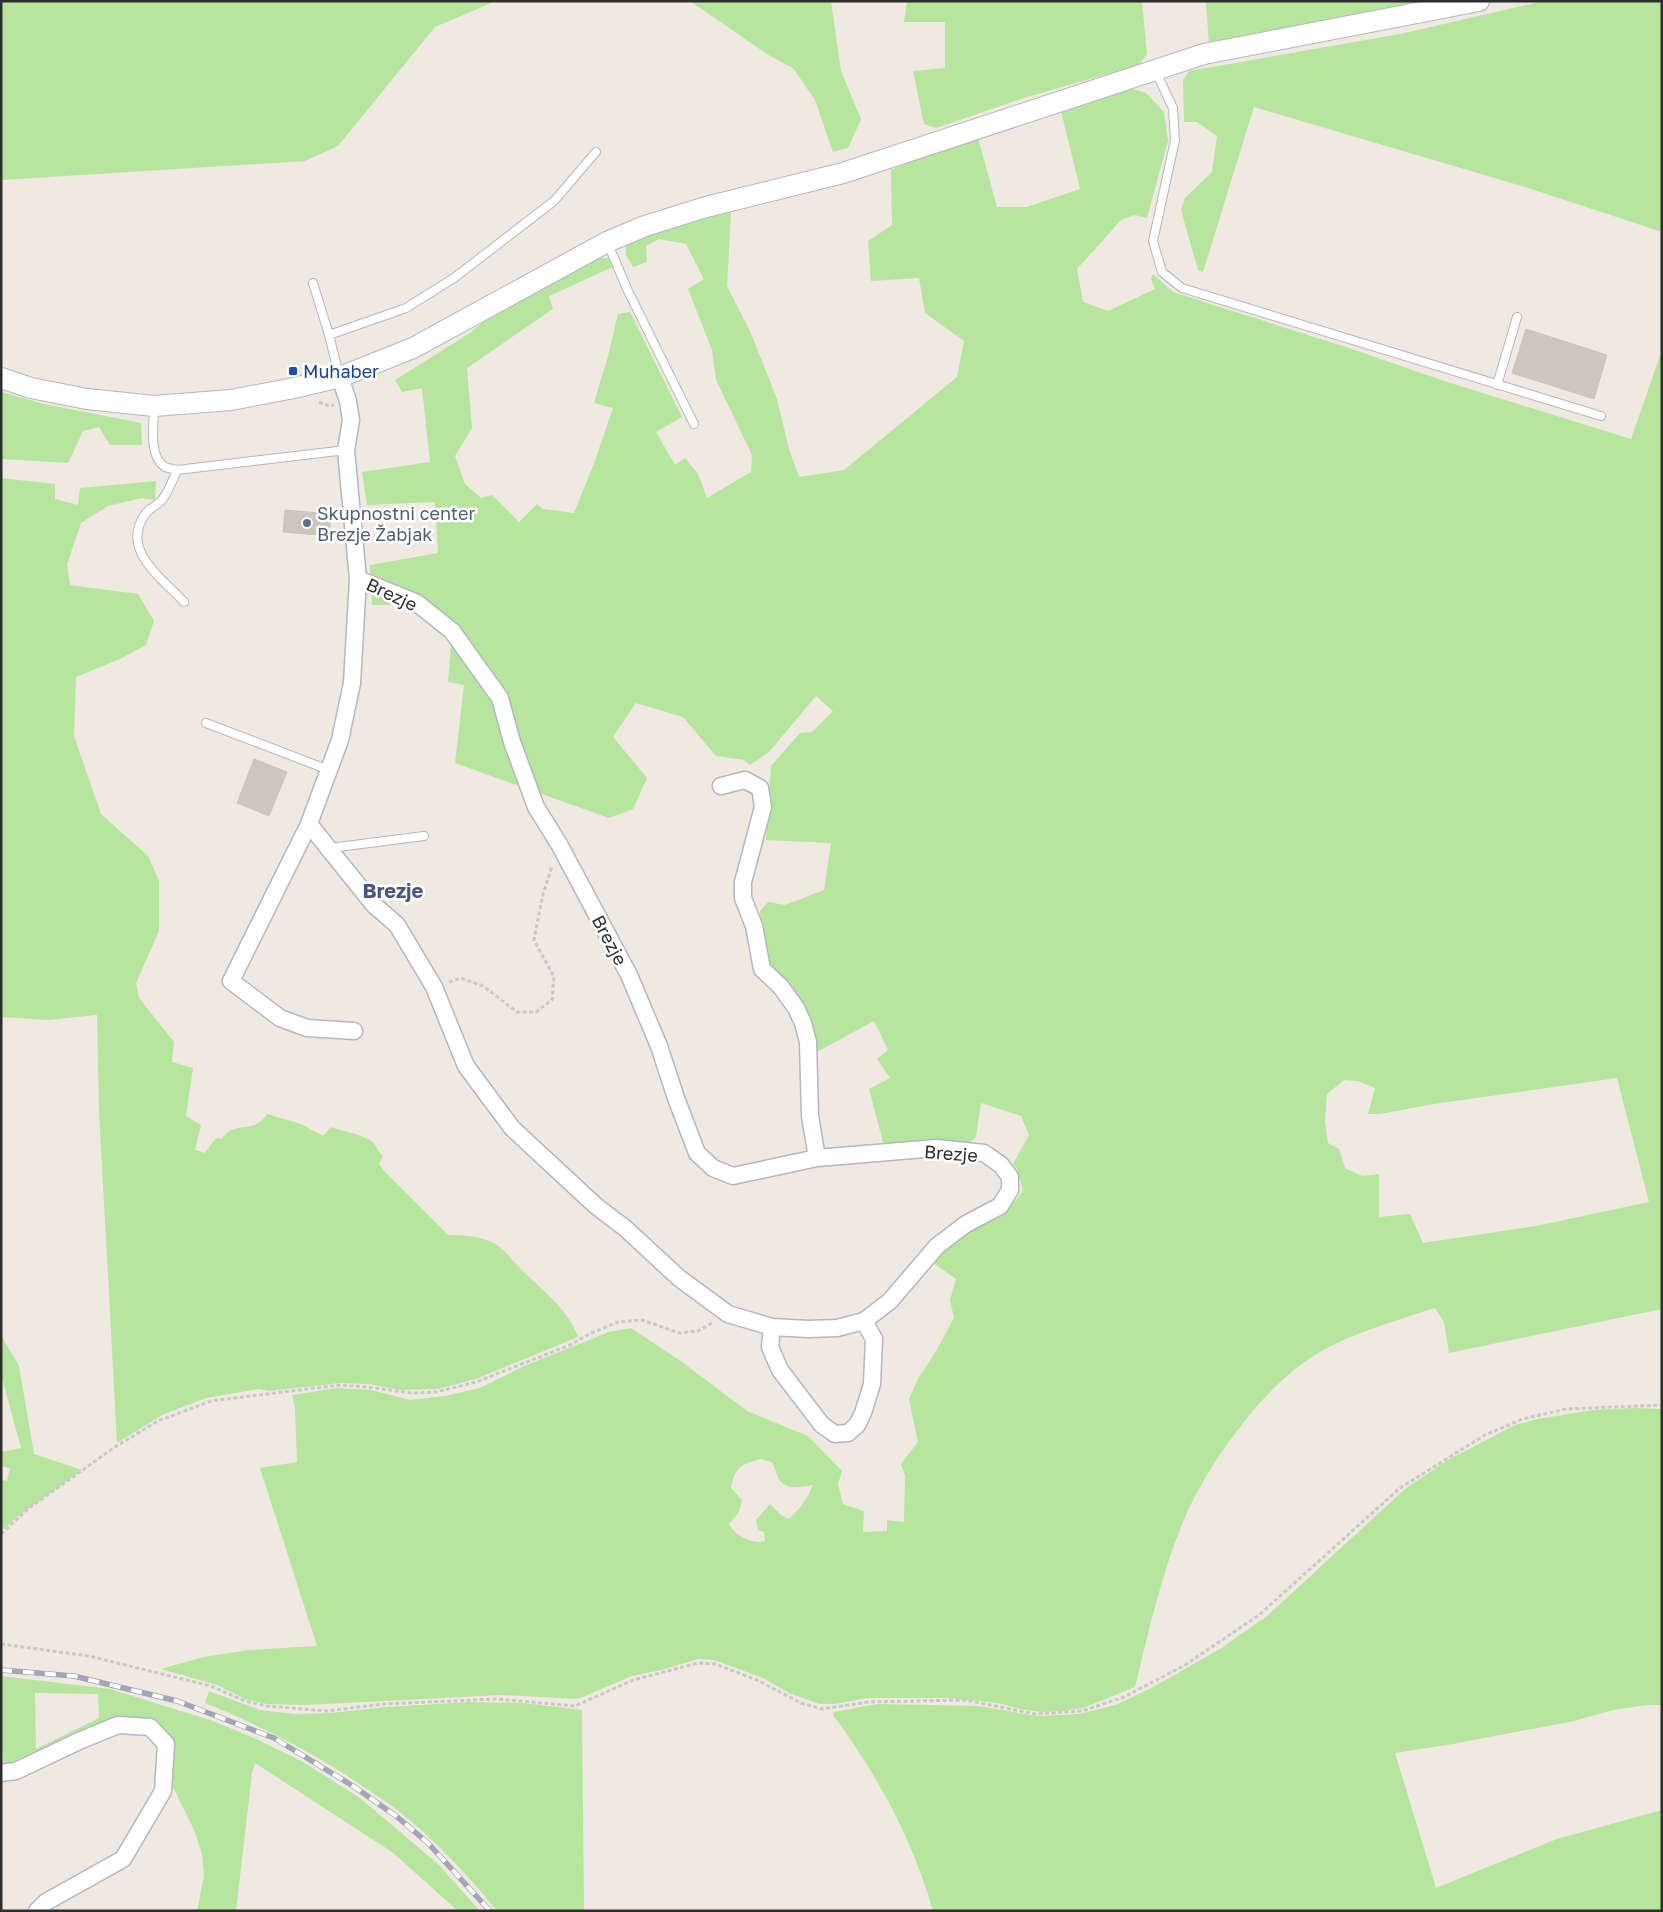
<svg xmlns="http://www.w3.org/2000/svg" width="1663" height="1912" font-family="'Golos Text',sans-serif">
	<style>
		.green { fill: #b6e59e; fill-rule: evenodd }
		.building { fill: #cbc7bf; stroke: #cbc5ba }
		.lines { fill: none; stroke-linecap: round; stroke-linejoin: round }
		.service-casing { stroke: #b4b7c1; stroke-width: 10 }
		.minor-casing { stroke: #b4b7c1; stroke-width: 19 }
		.tertiary-casing { stroke: #b4b7c1; stroke-width: 22 }
		.path { stroke: #c9c9c9; stroke-width: 3; stroke-dasharray: 4 2.5; stroke-linecap: butt }
		.service { stroke: #fff; stroke-width: 8 }
		.minor { stroke: #fff; stroke-width: 16 }
		.tertiary { stroke: #fff; stroke-width: 20 }
		.rail-casing { stroke: #a3a6b8; stroke-width: 5.5 }
		.rail { stroke: #fff; stroke-width: 4; stroke-dasharray: 11; stroke-linecap: butt }
		.transit-dot { fill: #1a4fb4; stroke: #fff; stroke-width: 2 }
		.service-dot { fill: #5c6f8a; stroke: #fff; stroke-width: 2 }
		.labels { text-anchor: middle; dominant-baseline: central; stroke-width: 5; stroke-linejoin: round; paint-order: stroke }
		.transit-label { font-size: 18px; fill: #164399; stroke: #fff; text-anchor: start }
		.service-label { font-size: 18px; fill: #4e5e75; stroke: #fff; text-anchor: start }
		.street-label { font-size: 18px; fill: #2e2e2e; stroke: #fff }
		.quarter-label { font-size: 20px; font-weight: bold; fill: #4d5680; stroke: #fff }
	</style>
	<rect width="100%" height="100%" fill="#efe9e1"/>
	<!-- green -->
	<path class="green" d="M1 1H496L435 27 338 146 305 161 1 180Z
		M690 1H831L841 71 861 119 848 148 833 152 815 100 793 68 770 56Z
		M907 1H1142L1147 54 1139 65 1024 98 936 128 924 124 913 71 945 68V22H904Z
		M1206 1H1453L1209 45Z
		M1543 1H1662V232L1525 187 1254 107 1203 272 1198 270 1181 210 1185 198 1212 172 1217 136 1197 122H1184L1183 80 1189 71 1400 34Z
		M1125 87 1146 93 1164 112 1168 141 1147 218 1135 215 1121 220 1077 269 1083 302 1108 311 1155 289 1151 279 1153 274 1173 292 1358 351 1444 381 1631 439 1662 350V1309L1449 1353 1444 1322 1435 1308C1396 1321 1354 1332 1318 1353 1289 1371 1265 1395 1244 1422 1223 1448 1205 1476 1190 1506 1164 1562 1150 1626 1135 1687L1083 1708 1062 1711 1040 1712 1020 1709 998 1703 947 1698H867L835 1704H820L791 1694 763 1678 714 1660 698 1659 661 1670 632 1676 578 1699 501 1695 305 1705 267 1704 245 1699 217 1685 161 1669 204 1657 249 1650 317 1646 260 1468 297 1462 295 1408 292 1395 337 1388 371 1390 410 1400 445 1396 480 1388 524 1366 609 1332 631 1328 682 1362 747 1411 808 1436 842 1471 838 1484 843 1504 864 1511 863 1532 887 1531V1520L904 1522 905 1475 901 1464 918 1442 909 1399 918 1379 936 1351 954 1318 950 1300 956 1279 932 1262C943 1251 954 1239 968 1231 988 1218 1011 1213 1023 1190L1017 1169 1013 1164 1029 1135 1021 1116 981 1103 976 1137 966 1146H884L869 1089 890 1078 877 1059 888 1050 874 1021 815 1053 807 1018 793 989 772 969 762 938 760 911 768 902 785 905 824 890 831 843 766 840 771 766 800 733 812 732 833 711 816 696 769 752 750 765 744 760 716 756 683 717 636 703 613 737 647 778 633 809 609 818 455 763 464 685 448 682 453 622 434 605H372L370 565 438 553 435 502 367 505 362 472 430 462 422 388 402 392 395 380 470 333 497 310 596 258H611L615 266 549 296 553 309 467 368 472 428 455 456 465 484 481 498 492 495 519 522 537 504 543 509 574 513 593 466 613 408 594 403 608 356 618 314 630 312 682 417 656 432 675 465 685 458 698 474 707 498 751 472 752 455 716 380 712 350 688 289 704 279 686 244 659 239 646 246 647 262 633 267 626 255V243L678 224 731 212 727 286 750 331 777 399 789 449 799 477 844 470 957 377 964 341 925 313 919 278 871 281 868 241 892 225 891 170 945 148 978 138 997 207H1027L1080 189 1061 111 1103 98ZM1617 1078 1649 1202 1536 1226 1423 1243 1410 1214 1379 1217V1174L1362 1176 1345 1168 1339 1149 1328 1143 1325 1121 1327 1094 1344 1080 1358 1081 1375 1088 1368 1114H1380L1434 1104ZM761 1459 772 1462C775 1467 776 1473 778 1478 786 1491 801 1487 813 1485 807 1499 800 1509 789 1519L781 1515 770 1504 756 1520 758 1530 764 1532 765 1541C753 1545 734 1535 729 1524L739 1512 742 1500 731 1488C735 1467 741 1464 761 1459Z
		M1 392 44 404 141 423 142 445H110L99 427 83 431 68 463 1 459Z
		M1 478 55 484V499L78 505 80 488 156 481 155 500 142 498 108 506 81 523 67 564 70 585 138 594 154 621 146 645 120 659 76 677 74 736 101 814 148 856 159 881V931L136 983 139 998 174 1042 172 1062 193 1068 186 1116 201 1125 195 1150 205 1153 216 1138 222 1139C235 1119 253 1136 267 1114L301 1124 323 1136 331 1127C343 1131 359 1134 370 1140 377 1144 377 1152 383 1156L379 1164 384 1171 448 1235C466 1235 482 1236 497 1245 504 1249 510 1258 516 1264 537 1287 567 1306 578 1337L476 1379 438 1389 401 1390 368 1384 340 1383 269 1391 259 1389 206 1398 162 1415 117 1443 99 1110 97 1015 48 1020 1 1017Z
		M1 1335 19 1366 34 1454 82 1470 18 1516 1 1531V1480L7 1481 10 1468 1 1466V1452L21 1448 1 1374Z
		M1632 1408 1662 1409V1705H1647L1613 1710 1574 1721 1453 1744 1395 1753 1436 1888 1557 1839 1662 1810V1911H933C913 1840 877 1774 833 1715L834 1712 877 1704 979 1706 1037 1716 1079 1714 1116 1705 1155 1686 1220 1649 1267 1616 1405 1489 1448 1460 1515 1425 1538 1419 1593 1410Z
		M1 1676 110 1689 210 1720 254 1738 303 1762 360 1798 439 1865 480 1911H458L392 1852 255 1763 252 1773 236 1911H197L204 1876 202 1854 195 1832 173 1787 171 1772 172 1751 143 1720 33 1758 4 1765 1 1741ZM35 1693 98 1694 99 1718 36 1749Z
		M209 1691 260 1710 294 1714 331 1713 387 1707 469 1702 523 1703 582 1710 584 1911H497C468 1875 437 1842 401 1813 391 1804 378 1797 367 1789 316 1754 262 1726 205 1703Z"/>
	<!-- building -->
	<path class="building" d="M1526 329 1607 355 1594 399 1512 373Z
		M285 510 331 514 329 536 283 532Z
		M254 759 287 772 269 816 237 803Z"/>
	<g class="lines">
		<defs>
			<path id="service" d="M1155 70 1173 108 1175 140 1153 241 1162 272 1182 288 1601 416
				M608 244 628 291 694 424
				M313 283 329 335
				M339 375 329 335 406 308 454 278 554 201 596 152
				M1497 385 1517 317
				M154 408C154 424 148 456 165 467 168 468 173 469 177 470L346 450
				M177 470C172 481 169 492 161 501 156 506 150 508 146 513 119 549 161 577 184 602
				M206 723 329 770
				M330 848 424 836"/>
			<path id="minor" d="M340 377 348 401 351 420 346 450 358 579 352 683 340 740 309 824 231 981 280 1018 307 1028 354 1031
				M721 786 745 780 760 788 763 807 743 882V898L754 926 762 969 781 987 796 1008 803 1023 808 1042 810 1116 817 1158
				M309 824 374 905 397 925 434 987 466 1066 512 1128 596 1206 625 1228 679 1278 728 1314 772 1327 808 1329 837 1328 864 1321 890 1301 937 1246 966 1224 1000 1206 1010 1190V1177L1001 1165 984 1153 936 1148 817 1158 733 1176 713 1168 697 1153 676 1098 659 1046 629 975 559 844 536 807 512 742 500 698 452 631 417 603 358 579
				M772 1327 770 1347 780 1370 822 1425 835 1434 848 1433 857 1425 863 1413 872 1384 874 1339 864 1321
				M1 1773 16 1771 79 1741 118 1725 150 1727 166 1744 163 1791 123 1859 46 1902 37 1911"/>
			<path id="tertiary" d="M1 378 31 388 87 399 154 406 231 400 294 388 340 377 413 348 607 242 645 226 706 207 843 173 1204 54 1479 1"/>
		</defs>
		<!-- service casing -->
		<use href="#service" class="service-casing"/>
		<!-- minor casing -->
		<use href="#minor" class="minor-casing"/>
		<!-- tertiary casing -->
		<use href="#tertiary" class="tertiary-casing"/>
		<!-- path -->
		<path class="path" d="M319 402 329 406 334 405
			M449 982 461 978 483 986 517 1012H536L552 1000 554 977 534 940 542 898 552 866
			M1 1534 29 1508 115 1447 158 1421 211 1401 339 1385 367 1387 412 1393 436 1392 476 1382 570 1345 591 1333 618 1322 642 1320 679 1333 698 1331 712 1323
			M1 1644 89 1656 211 1686 245 1701 267 1706 327 1711 383 1704 497 1699 575 1706 633 1680 698 1663 715 1664 757 1680 801 1703 822 1709 868 1702 965 1700 1035 1714 1082 1711 1124 1697 1185 1665 1259 1615 1400 1488 1485 1435 1523 1419 1566 1409 1662 1405"/>
		<!-- service -->
		<use href="#service" class="service"/>
		<!-- minor -->
		<use href="#minor" class="minor"/>
		<!-- tertiary -->
		<use href="#tertiary" class="tertiary"/>
		<defs>
			<path id="rail" d="M1 1670 74 1676 177 1701 274 1738 353 1786 396 1816 428 1843 490 1911"/>
		</defs>
		<!-- rail casing -->
		<use href="#rail" class="rail-casing"/>
		<!-- rail -->
		<use href="#rail" class="rail"/>
	</g>
	<!-- markers -->
	<rect class="transit-dot" x="288" y="366" width="10" height="10" rx="2.5"/>
	<circle class="service-dot" cx="307" cy="523" r="5"/>
	<g class="labels">
		<!-- transit labels -->
		<g class="transit-label">
			<text x="303" y="371">Muhaber</text>
		</g>
		<!-- service labels -->
		<g class="service-label">
			<text x="317" y="513">Skupnostni center<tspan x="317" dy="21">Brezje Žabjak</tspan></text>
		</g>
		<!-- street labels -->
		<g class="street-label">
			<text transform="translate(392 594) rotate(25)">Brezje</text>
			<text transform="translate(610 940) rotate(62)">Brezje</text>
			<text transform="translate(951 1153) rotate(4)">Brezje</text>
		</g>
		<!-- quarter labels -->
		<g class="quarter-label">
			<text x="393" y="890">Brezje</text>
		</g>
	</g>
	<!-- border -->
	<rect width="1663" height="1912" fill="none" stroke="#2e2e2e" stroke-width="5"/>
</svg>
